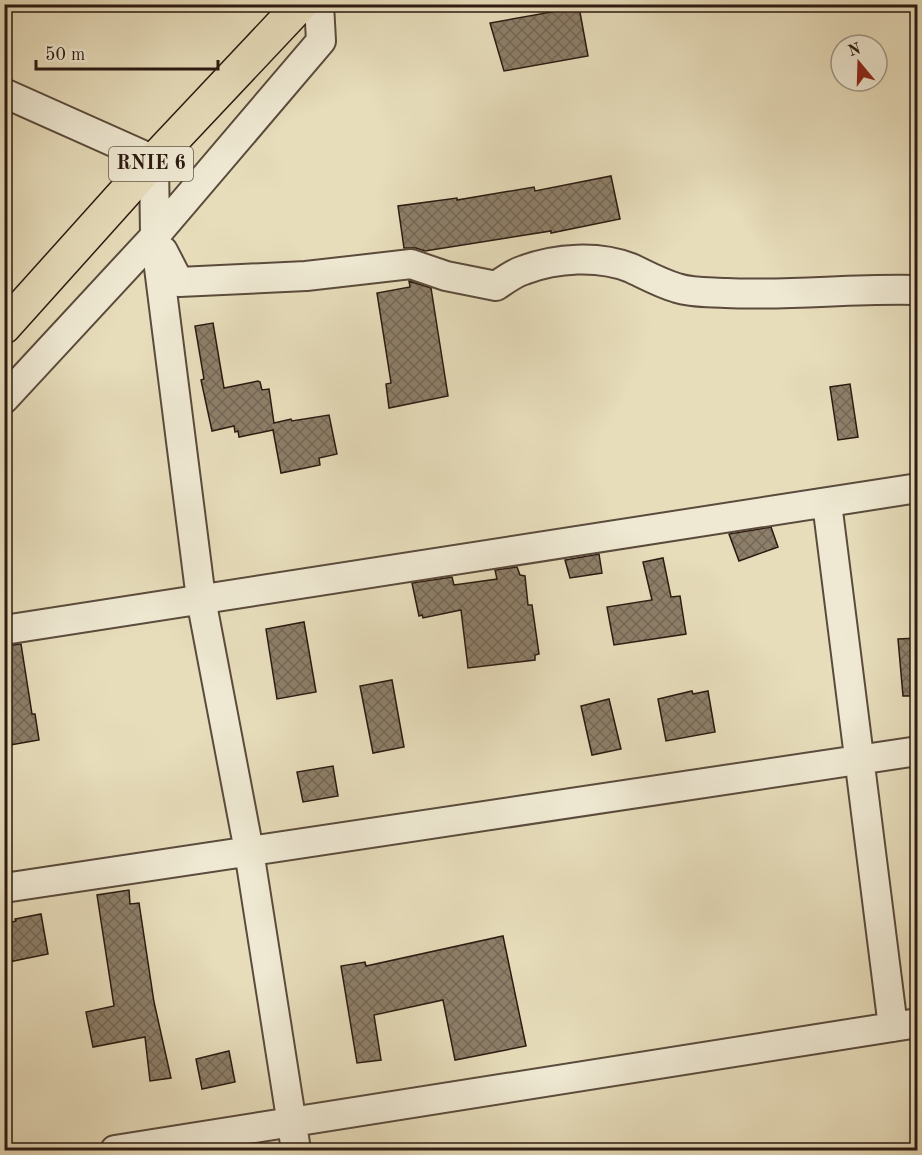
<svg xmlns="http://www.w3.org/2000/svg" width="922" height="1155" font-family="'Old Standard TT',serif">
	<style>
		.building { fill: url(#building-cross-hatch); stroke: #2c1a11; stroke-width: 1.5 }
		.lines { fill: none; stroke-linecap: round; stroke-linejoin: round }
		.street-casing { stroke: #5b4b3c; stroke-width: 32 }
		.primary-casing { stroke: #2c1a11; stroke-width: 36 }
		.street { stroke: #efe9d3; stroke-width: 28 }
		.primary { stroke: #e7ddbb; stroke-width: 33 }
		.labels { text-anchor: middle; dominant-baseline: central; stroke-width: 4.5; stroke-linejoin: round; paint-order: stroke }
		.shield { fill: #efe9d3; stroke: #66584b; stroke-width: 1.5 }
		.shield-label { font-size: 20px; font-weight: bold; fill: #2c1a11 }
	</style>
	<defs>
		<pattern id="building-cross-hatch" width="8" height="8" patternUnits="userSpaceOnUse" patternTransform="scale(1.5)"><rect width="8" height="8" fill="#8d7f69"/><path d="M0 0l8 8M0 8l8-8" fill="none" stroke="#736755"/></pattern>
	</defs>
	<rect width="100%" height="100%" fill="#e7ddbb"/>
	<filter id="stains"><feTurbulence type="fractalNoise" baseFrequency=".00333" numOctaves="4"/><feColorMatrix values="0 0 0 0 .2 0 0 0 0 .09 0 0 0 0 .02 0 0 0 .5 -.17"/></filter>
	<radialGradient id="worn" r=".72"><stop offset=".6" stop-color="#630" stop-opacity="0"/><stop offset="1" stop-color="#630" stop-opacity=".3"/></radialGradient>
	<!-- building -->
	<path class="building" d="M579 7 588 56 504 71 490 23Z
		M611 176 620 219 551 233V231L425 251 416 248H404L398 206 457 198V200L534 187 535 191Z
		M409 281 431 288 448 396 389 408 386 384 391 383 377 293 410 287Z
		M213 323 224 388 258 381 260 382 262 390 269 389 274 423 291 419 292 421 329 415 337 454 319 458 320 465 281 473 273 430 239 437 238 431 235 432 234 426 212 431 201 380 204 379 195 326Z
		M850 384 858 437 838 440 830 387Z
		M771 527 778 547 739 561 729 534Z
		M599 554 602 573 570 578 565 560Z
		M663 558 671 597 680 596 686 634 614 645 607 607 652 600 643 562Z
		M517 567 520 575 525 576 528 605H532L539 654 535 655V660L468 668 461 610 423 618 422 615 419 616 412 583 452 577 454 585 497 579 495 570Z
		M304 622 316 692 277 699 266 629Z
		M918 638V696H903L898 639Z
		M21 644 32 714H35L39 740 4 746V646Z
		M392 680 404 747 373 753 360 686Z
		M692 691 693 694 708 691 715 732 666 741 658 699Z
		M609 699 621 749 592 755 581 706Z
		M333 766 338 796 303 802 297 772Z
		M129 890 130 904 139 903 154 1002 171 1078 150 1081 145 1037 93 1047 86 1012 114 1006 97 895Z
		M41 914 48 954 4 963V924L16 921 15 919Z
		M503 936 526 1046 455 1060 443 1000 374 1015 381 1060 357 1063 341 966 365 962 366 966Z
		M229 1051 235 1082 202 1089 196 1059Z"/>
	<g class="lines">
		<defs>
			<path id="street" d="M4 93 154 160 155 236 201 599 249 851 296 1150
				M163 251 179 282 306 276 411 264 446 276 496 286C505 280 514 273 524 270 556 258 598 255 631 268 646 275 660 283 677 288 692 293 711 292 726 293 790 296 854 288 918 290
				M4 399 155 236 321 41 319 4
				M827 503 893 1027
				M4 630 918 488
				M4 888 918 751
				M115 1150 918 1023"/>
			<path id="primary" d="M4 327 154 160 301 4"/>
		</defs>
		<!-- street casing -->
		<use href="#street" class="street-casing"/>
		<!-- primary casing -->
		<use href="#primary" class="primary-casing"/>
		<!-- street -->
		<use href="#street" class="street"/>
		<!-- primary -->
		<use href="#primary" class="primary"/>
	</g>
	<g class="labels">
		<!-- shield labels -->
		<rect class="shield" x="109" y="147" width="84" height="34" rx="4.5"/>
		<g class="shield-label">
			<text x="151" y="164">RNIE 6</text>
		</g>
	</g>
	<!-- margin -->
	<rect width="922" height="1155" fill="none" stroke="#e7ddbb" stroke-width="24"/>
	<rect x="6" y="6" width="910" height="1143" fill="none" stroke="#2c1a11" stroke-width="3"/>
	<rect x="12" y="12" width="898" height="1131" fill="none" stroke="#2c1a11" stroke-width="1.5"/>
	<!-- north arrow -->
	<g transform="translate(859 63) rotate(341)"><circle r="28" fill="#efe9d3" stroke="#a19685" stroke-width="1.5"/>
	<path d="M0-4.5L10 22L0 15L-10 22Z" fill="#8f2418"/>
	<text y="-9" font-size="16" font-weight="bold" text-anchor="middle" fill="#2c1a11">N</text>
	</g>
	<!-- scale -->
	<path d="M36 60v9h182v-9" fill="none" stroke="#2c1a11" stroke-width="3"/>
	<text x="45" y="60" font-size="18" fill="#2c1a11" stroke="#efe9d3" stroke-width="4.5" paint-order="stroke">50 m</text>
	<rect width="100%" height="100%" filter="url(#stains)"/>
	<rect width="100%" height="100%" fill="url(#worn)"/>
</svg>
